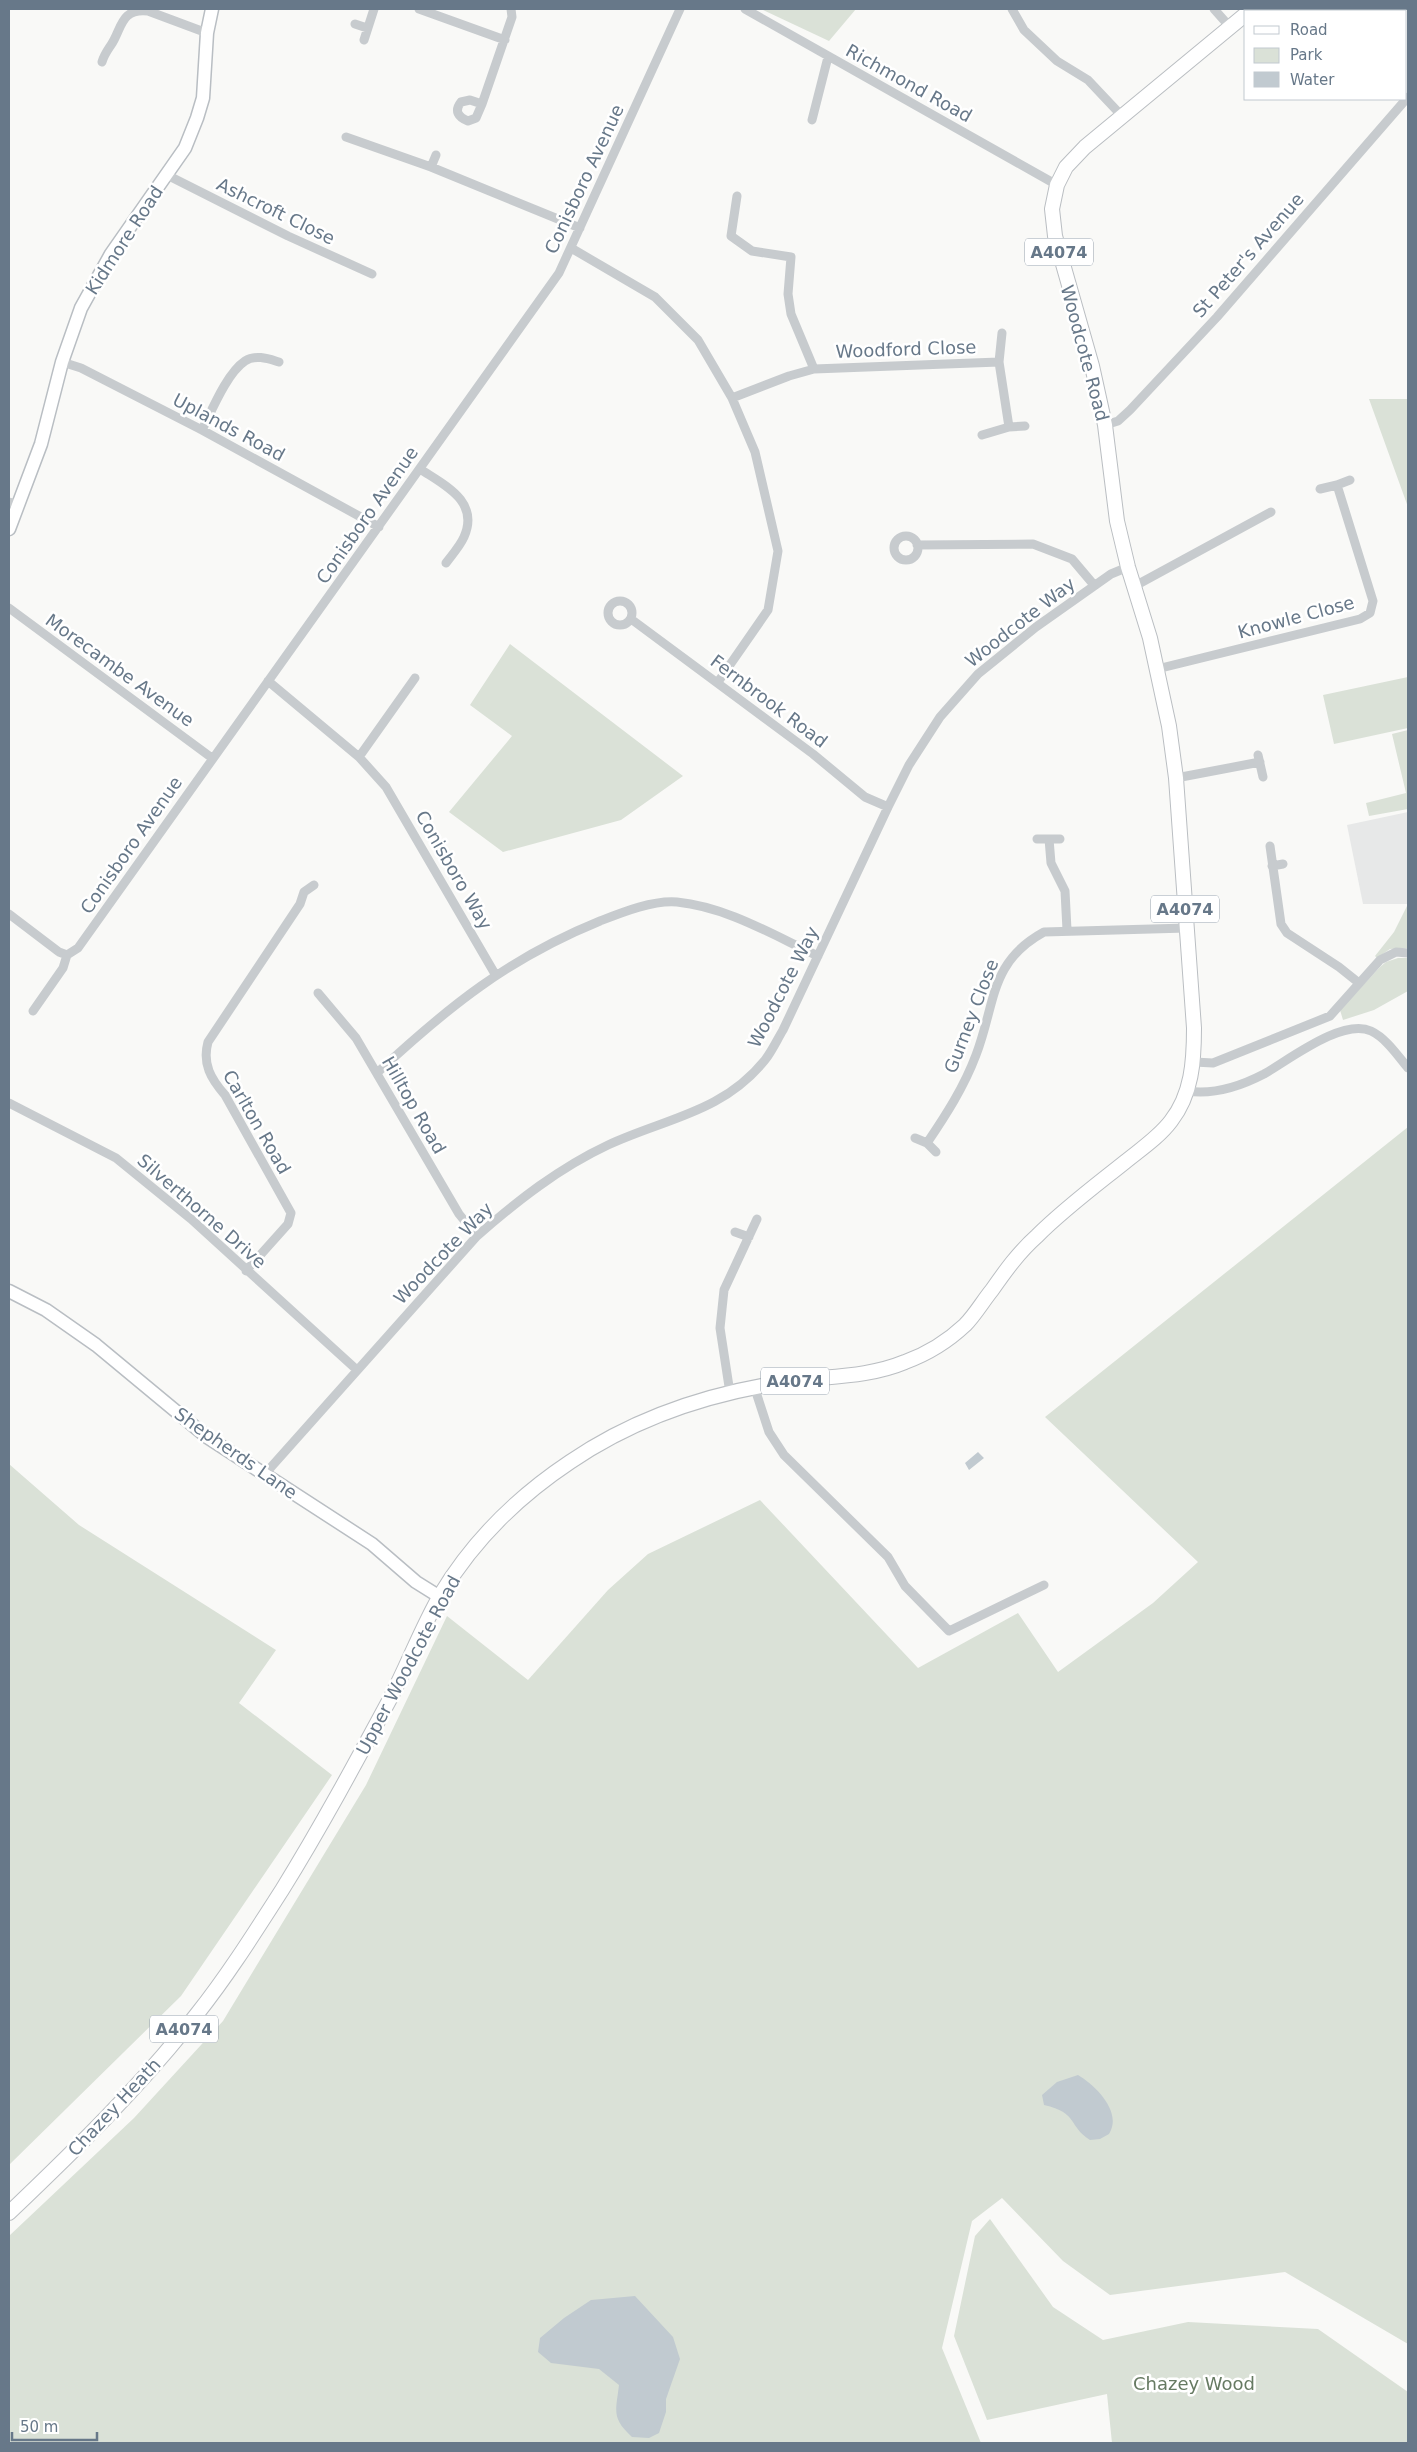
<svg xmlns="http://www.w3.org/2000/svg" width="1417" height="2452" font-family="'DejaVu Sans',sans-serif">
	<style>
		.built { fill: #e7e8e8 }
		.green { fill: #dae1d7 }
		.water { fill: #c1cad0 }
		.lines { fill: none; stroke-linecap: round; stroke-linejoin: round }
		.secondary-casing { stroke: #b9bec3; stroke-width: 15 }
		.primary-casing { stroke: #babec2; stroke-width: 16 }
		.street { stroke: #c7cbce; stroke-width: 9 }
		.secondary { stroke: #fff; stroke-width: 12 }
		.primary { stroke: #fff; stroke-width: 14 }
		.labels { text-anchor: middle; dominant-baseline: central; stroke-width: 5; stroke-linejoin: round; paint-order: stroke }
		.shield { fill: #fff; stroke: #95a0ac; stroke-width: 1 }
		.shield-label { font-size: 16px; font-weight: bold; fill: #677889 }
		.street-label { font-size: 18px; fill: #677889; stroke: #fff }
		.park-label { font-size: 18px; fill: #667a62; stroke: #fff }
	</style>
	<rect width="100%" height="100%" fill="#f9f9f7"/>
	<!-- built -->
	<path class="built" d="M1408 812V904H1363L1347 825Z"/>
	<!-- green -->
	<path class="green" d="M761 9H856L829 41Z
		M1369 399H1408V507Z
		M510 644 683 776 621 820 503 852 449 812 512 736 470 705Z
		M1408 677V728L1334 744 1323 695Z
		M1408 730V809L1369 816 1366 803 1406 793 1392 734Z
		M1408 904V948L1390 949 1377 958 1375 956 1394 932Z
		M1398 958H1408V991L1374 1010 1343 1020 1340 1010 1380 967 1386 962Z
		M1408 1127V2344L1285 2272 1110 2295 1063 2261 1002 2198 972 2221 942 2348 981 2443H9V2236L134 2118 223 2021 366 1785 447 1616 528 1680 608 1590 648 1554 760 1500 918 1668 1018 1613 1058 1672 1153 1603 1198 1562 1045 1417Z
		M9 1464 79 1525 276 1650 239 1703 332 1775 181 1996 9 2165Z
		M990 2219 1053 2307 1103 2340 1188 2322 1318 2329 1408 2392V2443H1112L1107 2394 987 2420 954 2336 975 2236Z"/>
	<!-- water -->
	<path class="water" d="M978 1452 984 1458 969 1470 965 1463Z
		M1078 2075C1095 2085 1123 2112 1109 2134L1100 2139 1090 2140C1067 2125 1079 2113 1044 2105L1042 2095 1057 2082Z
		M635 2296 673 2337 680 2359 666 2399V2412L659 2433 649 2438 632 2437C611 2418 616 2411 619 2385L599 2369 551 2363 538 2352 540 2338 564 2318 591 2300Z"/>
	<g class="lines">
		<defs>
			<path id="secondary" d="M9 529 41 444 62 362 81 308 111 254 185 148 197 118 203 98 207 33 212 9
				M9 1291 46 1310 96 1345 207 1437 372 1544 416 1582 440 1597"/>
			<path id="primary" d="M9 2213C75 2150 141 2086 197 2014 228 1975 255 1932 282 1890 321 1827 356 1762 391 1697 408 1664 422 1627 441 1594 473 1541 519 1496 570 1462 636 1417 713 1392 792 1381 830 1376 869 1377 905 1362 927 1354 948 1341 965 1325 975 1315 983 1301 992 1290 1006 1270 1019 1252 1037 1236 1064 1209 1095 1186 1125 1162 1141 1149 1159 1137 1171 1121 1192 1094 1194 1061 1194 1028L1176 778 1169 726 1150 638 1128 567 1117 521 1105 425 1092 366 1055 236 1052 209 1057 185 1066 167 1085 147 1246 14"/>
		</defs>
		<!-- secondary casing -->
		<use href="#secondary" class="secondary-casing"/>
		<!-- primary casing -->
		<use href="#primary" class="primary-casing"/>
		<!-- street -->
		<path class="street" d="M419 9 505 40
			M745 9 1057 185
			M1012 9 1024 30 1057 61 1088 80 1121 115
			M1214 9 1230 27
			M355 24 367 28
			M364 40 374 9
			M102 62C104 55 107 51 111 45 122 29 120 8 148 11L207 33
			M482 104 470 100 461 102C454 111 458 117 468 121L476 118 482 104 512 17 511 9
			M812 120 828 57
			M346 137 431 167 580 228
			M431 167 436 155
			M167 175 288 236 372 274
			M737 196 731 236 752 251 791 257 788 294 791 314 814 369
			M571 248 655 297 698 340 732 398 755 452 778 551 768 610 718 682
			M62 362 81 368 202 430 379 527
			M999 362 1009 427
			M732 398 789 376 814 369 999 362 1002 333
			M1105 425 1118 421 1130 410 1217 317 1408 97
			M202 430C212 410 227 373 245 361 256 354 269 359 279 362
			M982 435 1009 427 1025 426
			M420 469C444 485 480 501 464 537 460 546 452 555 446 563
			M1337 485 1350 480
			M9 502 17 504
			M894 548a12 12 0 1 1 24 0a12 12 0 1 1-24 0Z
			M917 545 1033 544 1072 559 1094 585
			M1133 587 1271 512
			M608 613a12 12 0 1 1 24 0a12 12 0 1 1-24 0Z
			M9 608 212 758
			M631 619 813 754 865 797 888 807
			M1157 669 1360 619 1370 613 1373 601 1337 485 1320 489
			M268 681 359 757 386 787 495 974
			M1258 755 1263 777
			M359 757 415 678
			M1176 778 1260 762
			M1037 839H1049L1051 863 1065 891 1067 930
			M1049 839H1060
			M1270 846 1281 924 1287 933 1339 967 1359 983
			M1272 866 1283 864
			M9 914 59 952 67 955
			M318 993 356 1038 459 1214 477 1236
			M33 1011 63 968 67 955 78 948 559 273 680 9
			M1194 1062 1213 1063 1330 1016 1380 960 1396 952 1408 953
			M377 1073C449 1006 509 958 600 921 623 912 653 900 677 902 727 907 773 935 818 956
			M1187 1091C1213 1095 1241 1086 1264 1074 1289 1060 1342 1018 1371 1031 1386 1038 1398 1056 1408 1068
			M9 1103 116 1158 191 1219 357 1370
			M915 1138 927 1143C946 1115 964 1087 976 1055 996 1003 989 962 1044 932L1187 928
			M927 1143 936 1152
			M735 1232 749 1237
			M246 1271 288 1224 291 1213 225 1095C211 1079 202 1064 208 1042L300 904 304 892 314 885
			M755 1389 769 1432 784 1455 888 1557 905 1586 949 1631 1044 1585
			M730 1393 720 1328 724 1290 757 1219
			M264 1475 477 1236C517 1201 559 1168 608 1145 666 1118 722 1113 765 1060 772 1051 777 1040 783 1030L888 807 909 765 940 717 978 674 1036 627 1111 574 1128 567"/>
		<!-- secondary -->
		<use href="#secondary" class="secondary"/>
		<!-- primary -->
		<use href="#primary" class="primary"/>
	</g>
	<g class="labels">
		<!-- shield labels -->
		<g class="shield">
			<rect x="1025" y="238.5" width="68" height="27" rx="4"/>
			<rect x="1151" y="895.5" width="68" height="27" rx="4"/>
			<rect x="761" y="1367.5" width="68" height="27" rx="4"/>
			<rect x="150" y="2015.5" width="68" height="27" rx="4"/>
		</g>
		<g class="shield-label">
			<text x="1059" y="252">A4074</text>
			<text x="1185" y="909">A4074</text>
			<text x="795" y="1381">A4074</text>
			<text x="184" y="2029">A4074</text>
		</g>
		<!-- street labels -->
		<g class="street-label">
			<text transform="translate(909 83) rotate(29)">Richmond Road</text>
			<text transform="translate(584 179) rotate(-65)">Conisboro Avenue</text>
			<text transform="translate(276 211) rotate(26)">Ashcroft Close</text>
			<text transform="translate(124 240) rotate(-57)">Kidmore Road</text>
			<text transform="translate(1248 255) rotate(-49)">St Peter's Avenue</text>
			<text transform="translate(906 349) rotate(-2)">Woodford Close</text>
			<text transform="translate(1085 353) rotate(75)">Woodcote Road</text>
			<text transform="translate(229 427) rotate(28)">Uplands Road</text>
			<text transform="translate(367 515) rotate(-55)">Conisboro Avenue</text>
			<text transform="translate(1296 617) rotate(-15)">Knowle Close</text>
			<text transform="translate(1020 622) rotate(-38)">Woodcote Way</text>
			<text transform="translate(120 670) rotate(36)">Morecambe Avenue</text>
			<text transform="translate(769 701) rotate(37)">Fernbrook Road</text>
			<text transform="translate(131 845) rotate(-55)">Conisboro Avenue</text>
			<text transform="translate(454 870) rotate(60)">Conisboro Way</text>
			<text transform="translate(783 987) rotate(-63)">Woodcote Way</text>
			<text transform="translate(971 1016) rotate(-69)">Gurney Close</text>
			<text transform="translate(414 1105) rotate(60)">Hilltop Road</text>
			<text transform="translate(257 1122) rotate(60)">Carlton Road</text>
			<text transform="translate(202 1211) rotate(41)">Silverthorne Drive</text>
			<text transform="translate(443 1253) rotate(-46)">Woodcote Way</text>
			<text transform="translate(236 1453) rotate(35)">Shepherds Lane</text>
			<text transform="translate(408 1665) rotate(-62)">Upper Woodcote Road</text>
			<text transform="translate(114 2107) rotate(-47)">Chazey Heath</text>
		</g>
		<!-- park labels -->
		<g class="park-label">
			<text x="1194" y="2383">Chazey Wood</text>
		</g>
	</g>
	<!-- border -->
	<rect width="1417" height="2452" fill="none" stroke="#677889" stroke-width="20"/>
	<!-- legend -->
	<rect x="1244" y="10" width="162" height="90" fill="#ffffff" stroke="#c2c9d0"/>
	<rect x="1254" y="26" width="25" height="8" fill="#ffffff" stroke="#c2c9d0"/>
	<text x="1290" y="35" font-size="15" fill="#677889">Road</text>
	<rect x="1254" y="48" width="25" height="15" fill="#dae1d7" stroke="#c2c9d0"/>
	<text x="1290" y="60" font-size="15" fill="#677889">Park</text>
	<rect x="1254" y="72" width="25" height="15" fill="#c1cad0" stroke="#c2c9d0"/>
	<text x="1290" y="85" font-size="15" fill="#677889">Water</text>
	<!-- scale -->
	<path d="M12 2432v8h85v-8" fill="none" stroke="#677889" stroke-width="2.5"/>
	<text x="20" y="2432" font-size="15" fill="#677889" stroke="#ffffff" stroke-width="4" paint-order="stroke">50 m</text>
</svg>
